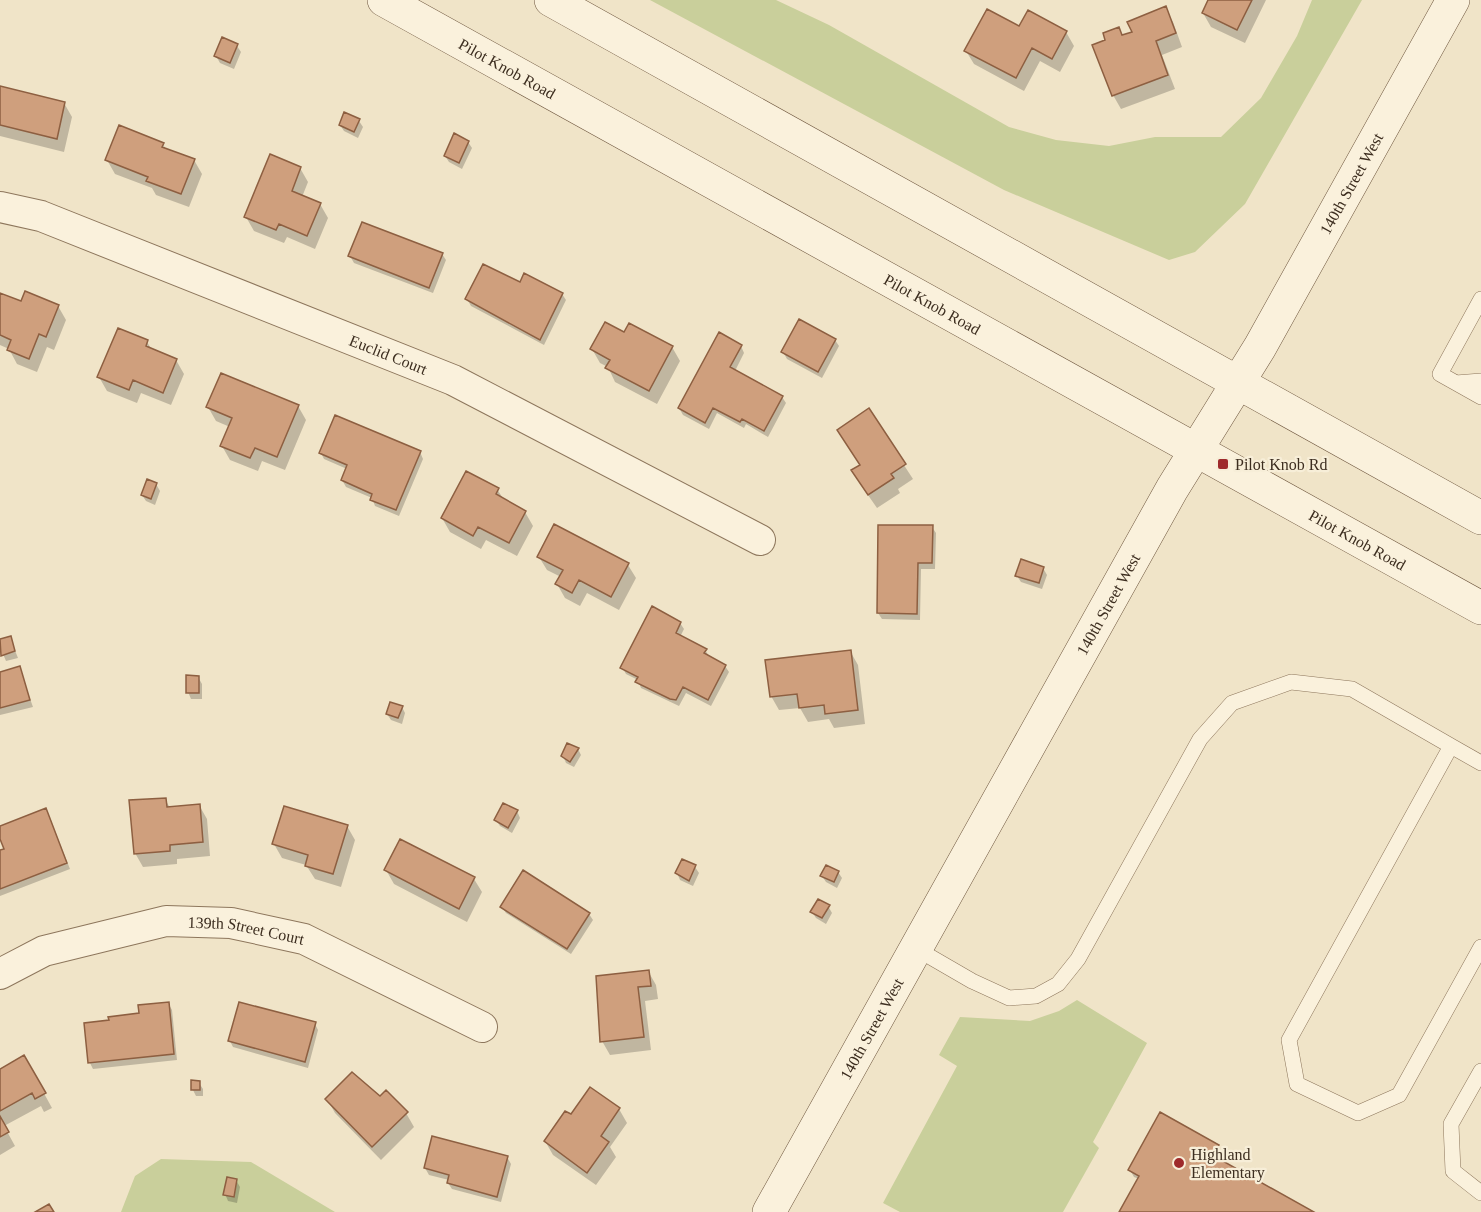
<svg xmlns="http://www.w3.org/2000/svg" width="1481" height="1212" font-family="Georgia,serif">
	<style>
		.green { fill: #c9cf9b }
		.shadow { fill: #0003 }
		.building { fill: #cf9f7d; stroke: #8d5f41; stroke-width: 1.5 }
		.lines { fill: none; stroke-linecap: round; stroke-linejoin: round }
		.lane-casing { stroke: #8d765c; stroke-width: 16 }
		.street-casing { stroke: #8d765c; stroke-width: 32 }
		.secondary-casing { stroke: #6f573f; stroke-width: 34 }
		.lane { stroke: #faf1dc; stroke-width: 15 }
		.street { stroke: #faf1dc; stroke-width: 30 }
		.secondary { stroke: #faf1dc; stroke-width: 33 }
		.poi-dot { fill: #9e2a2b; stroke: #f7eed8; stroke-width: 2 }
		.labels { text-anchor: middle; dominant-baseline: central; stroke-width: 4.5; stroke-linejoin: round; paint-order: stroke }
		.street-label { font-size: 16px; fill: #3d2e20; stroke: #f7eed8 }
		.poi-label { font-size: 16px; fill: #3d2e20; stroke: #f7eed8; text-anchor: start }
	</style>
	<rect width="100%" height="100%" fill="#f0e4c8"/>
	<!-- green -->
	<path class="green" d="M650 0H776L829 25 1009 127 1056 140 1109 146 1155 137H1221L1261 98 1297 36 1312 0H1362L1245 204 1195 252 1169 260 1004 190Z
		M1077 1000 1147 1043 1093 1142 1099 1148 1063 1212H900L883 1203 957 1066 939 1055 960 1017 1030 1021 1059 1011Z
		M161 1159 251 1162 335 1212H121L135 1176Z"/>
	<!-- shadow -->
	<path class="shadow" d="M1209 0H1266L1245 43 1211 27 1203 13Z
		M1165 8 1173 22 1182 47 1162 55 1175 89 1121 109 1113 95 1107 41 1119 29 1123 37 1134 33Z
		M1019 28 1066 32 1074 46 1060 72 1040 61 1024 91 974 64 966 51Z
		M237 46 241 52 234 69 220 63 216 56Z
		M0 88 64 103 72 117 64 152 0 136Z
		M345 114 359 121 363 127 358 138 344 131 340 125Z
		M468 142 472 148 462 169 449 162 445 156Z
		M163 144 166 150 194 160 202 174 189 207 156 195 152 188 115 174 107 160Z
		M300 168 308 182 302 197 320 204 328 218 315 249 287 237 284 243 254 231 246 217Z
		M442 254 446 260 433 293 354 263 350 256Z
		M520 284 562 294 566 300 544 345 471 306 467 299Z
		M0 295 22 303 58 306 66 320 54 350 47 347 37 372 17 364 9 349 0 345Z
		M624 334 672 347 680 361 657 404 615 382 608 367 600 363 592 349Z
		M835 340 839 346 822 378 787 359 783 352Z
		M147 342 152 350 176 360 184 374 171 405 141 393 137 403 107 391 99 377Z
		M741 346 744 353 735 371 782 397 786 403 768 437 746 424 744 428 717 413 709 429 683 415 679 408Z
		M298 406 306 420 285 470 262 461 258 471 230 460 222 446 230 427 216 421 208 407Z
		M868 410 913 479 898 489 900 493 877 508 861 485V466Z
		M420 452 423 459 399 516 375 506 372 498 346 487 342 480 347 469 324 459 321 453Z
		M156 484 160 491 155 505 146 501 142 495Z
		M497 489 504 500 525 512 533 526 517 556 486 540 481 549 450 532 442 518Z
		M932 527 936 533 935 569H921L920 620 882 619 878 613Z
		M539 557 628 565 636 578 619 610 587 593 580 606 565 598 557 584 561 577 547 570Z
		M1043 568 1047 575 1042 589 1021 582 1017 576Z
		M680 623 684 629 680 637 705 650 709 656 725 666 729 672 711 706 686 693 679 706 641 688 638 680 626 674 622 667Z
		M10 638 18 658 6 661 0 647V640Z
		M850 651 858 665 865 724 834 728 829 719 808 722 800 708 779 710 771 696Z
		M19 668 33 707 0 715V673Z
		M198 677 202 684V699H191L188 692Z
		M402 707 405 713 402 724 391 720 387 714Z
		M578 749 581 755 574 767 566 763 563 756Z
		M165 799 170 808 199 805 207 819 210 856 177 859V864L143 867 135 853Z
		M517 811 520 818 512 833 500 826 496 820Z
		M49 816 70 869 0 896V852L6 850 0 835V827Z
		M347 826 355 840 341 887 315 879 306 865 282 858 274 844Z
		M683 861 695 867 699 873 693 886 680 880 677 873Z
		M386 870 474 879 482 892 467 922 394 884Z
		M838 872 842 878 837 888 826 882 822 876Z
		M828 906 832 913 826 924 816 918 812 912Z
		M502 907 589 914 593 920 571 954 506 913Z
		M648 971 656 985 658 999 645 1001 651 1050 610 1055 602 1041Z
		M168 1003 172 1010 177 1060 93 1069 90 1063 141 1015Z
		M315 1024 318 1030 308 1068 233 1047 230 1041Z
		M24 1057 52 1108 44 1112 41 1106 4 1126 15 1146 0 1155V1070Z
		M199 1083 203 1089V1096H196L193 1090Z
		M591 1089 619 1109 627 1123 610 1147 616 1157 596 1185 553 1155 545 1141 571 1117Z
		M380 1098 406 1113 414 1127 381 1160 335 1113 327 1099Z
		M1218 1146 1221 1152 1217 1159 1311 1212H1121L1139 1179 1134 1177 1130 1170Z
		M507 1157 511 1164 501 1202 452 1189 448 1183 449 1180 429 1175 425 1168Z
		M236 1180 240 1187 237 1203 228 1201 225 1194Z"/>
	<!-- building -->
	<path class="building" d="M1208 0H1252L1237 30 1202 13Z
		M1166 6 1176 33 1156 41 1168 75 1112 96 1092 45 1105 40 1103 33 1119 27 1122 35 1132 32 1127 22Z
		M987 9 1019 26 1028 10 1067 31 1052 59 1032 48 1016 78 964 51Z
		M222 37 238 44 230 63 214 56Z
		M0 86 65 102 57 139 0 125Z
		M344 112 360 119 354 132 339 125Z
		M119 125 164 143 162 147 195 159 181 194 146 181 148 177 105 160Z
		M454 133 469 141 459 163 444 156Z
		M270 154 301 167 292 191 321 203 307 236 279 224 276 230 244 217Z
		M362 222 443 253 429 288 348 256Z
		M483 264 520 282 524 273 563 293 540 340 465 299Z
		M25 291 59 305 46 337 39 334 29 359 7 350 11 340 0 335V293L21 301Z
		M799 319 836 339 818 372 781 352Z
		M605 322 624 332 629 323 673 346 649 391 605 368 610 360 590 349Z
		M118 328 148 340 146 346 177 359 163 393 133 380 129 390 97 377Z
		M719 332 742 345 730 367 783 396 764 431 742 419 740 422 713 408 705 423 678 408Z
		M221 373 299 405 277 457 255 448 250 458 220 446 232 418 206 407Z
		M869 408 906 464 891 474 894 478 868 495 851 470 860 465 837 430Z
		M335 415 421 451 396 510 370 500 372 494 341 480 347 465 319 453Z
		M466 471 499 488 496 494 526 511 509 543 478 527 473 536 441 518Z
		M147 479 157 483 151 499 141 495Z
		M554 524 629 563 611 597 579 580 572 593 555 584 563 570 537 557Z
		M878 525H933L932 563H918L917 614 877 613Z
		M1021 559 1044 567 1039 583 1015 576Z
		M652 606 681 622 676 633 707 649 704 653 726 665 708 700 683 687 676 700 670 699 635 682 638 677 620 668Z
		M11 636 15 651 1 656 0 639Z
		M851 650 858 710 825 714 824 705 799 708 797 694 770 697 765 660Z
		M20 666 30 700 0 708V672Z
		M186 675 199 676V693H186Z
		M390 702 403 706 398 718 386 714Z
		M567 743 579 748 570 762 561 756Z
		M166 798 167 807 200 804 203 842 170 845V851L134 854 129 800Z
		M503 803 518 810 508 828 494 820Z
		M284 806 348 825 333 874 305 866 308 855 272 844Z
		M46 808 67 863 0 889V850L4 849 0 839V826Z
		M400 839 475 877 459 909 384 870Z
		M682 859 696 865 689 881 675 873Z
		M826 865 839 871 834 882 820 876Z
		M523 870 590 913 567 949 500 907Z
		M818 899 830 905 822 918 810 912Z
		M649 970 651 986 638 987 644 1037 600 1042 596 976Z
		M169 1002 174 1054 88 1063 84 1023 109 1020 108 1017 139 1013 138 1005Z
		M239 1002 316 1022 305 1062 228 1041Z
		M24 1055 46 1093 35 1099 32 1093 0 1111V1069Z
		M352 1072 380 1096 386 1090 408 1112 372 1147 325 1099Z
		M191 1080 200 1081V1090H191Z
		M590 1087 620 1108 601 1136 609 1142 587 1173 544 1141 565 1111 571 1114Z
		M1160 1112 1219 1145 1212 1155 1314 1212H1119L1139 1176 1128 1170Z
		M0 1116 9 1132 0 1137Z
		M432 1136 508 1156 497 1197 447 1183 449 1175 424 1168Z
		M227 1177 237 1179 234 1197 223 1195Z
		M49 1204 54 1212H35Z"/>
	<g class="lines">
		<defs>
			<path id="lane" d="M1481 299 1440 374 1481 397
				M1456 383 1481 381
				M1451 746 1481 763
				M915 948 972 981 1009 998 1036 996 1058 984 1078 959 1200 739 1232 703 1291 682 1352 689 1451 746 1289 1040 1297 1084 1358 1113 1399 1095 1481 947
				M1481 1071 1451 1124 1453 1171 1481 1193"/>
			<g id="street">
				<path id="s1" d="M0 207 41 216 453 380 760 540"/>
				<path id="s2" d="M0 974 44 951 166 921 231 923 304 939 482 1027"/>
			</g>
			<g id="secondary">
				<path id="s3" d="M384 0 1481 608"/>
				<path d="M551 0 1481 518"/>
				<path id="s4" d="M769 1212 1172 489 1260 347 1453 0"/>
			</g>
		</defs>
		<!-- lane casing -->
		<use href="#lane" class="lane-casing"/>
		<!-- street casing -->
		<use href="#street" class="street-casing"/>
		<!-- secondary casing -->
		<use href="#secondary" class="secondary-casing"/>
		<!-- lane -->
		<use href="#lane" class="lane"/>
		<!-- street -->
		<use href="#street" class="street"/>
		<!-- secondary -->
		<use href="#secondary" class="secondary"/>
	</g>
	<!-- markers -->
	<g class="poi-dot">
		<rect x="1217" y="458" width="12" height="12" rx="3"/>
		<circle cx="1179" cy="1163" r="6"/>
	</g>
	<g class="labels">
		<!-- street labels -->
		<g class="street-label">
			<text stroke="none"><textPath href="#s3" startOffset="141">Pilot Knob Road</textPath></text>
			<text stroke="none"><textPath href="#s4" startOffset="1182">140th Street West</textPath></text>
			<text stroke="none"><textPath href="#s3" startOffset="627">Pilot Knob Road</textPath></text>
			<text stroke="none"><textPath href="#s1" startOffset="416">Euclid Court</textPath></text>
			<text stroke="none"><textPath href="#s3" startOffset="1113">Pilot Knob Road</textPath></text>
			<text stroke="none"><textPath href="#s4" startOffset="696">140th Street West</textPath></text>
			<text stroke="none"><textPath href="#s2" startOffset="256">139th Street Court</textPath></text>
			<text stroke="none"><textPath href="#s4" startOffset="210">140th Street West</textPath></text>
		</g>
		<!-- poi labels -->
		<g class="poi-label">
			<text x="1235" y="464">Pilot Knob Rd</text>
			<text x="1191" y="1154">Highland<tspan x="1191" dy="18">Elementary</tspan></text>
		</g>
	</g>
</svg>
